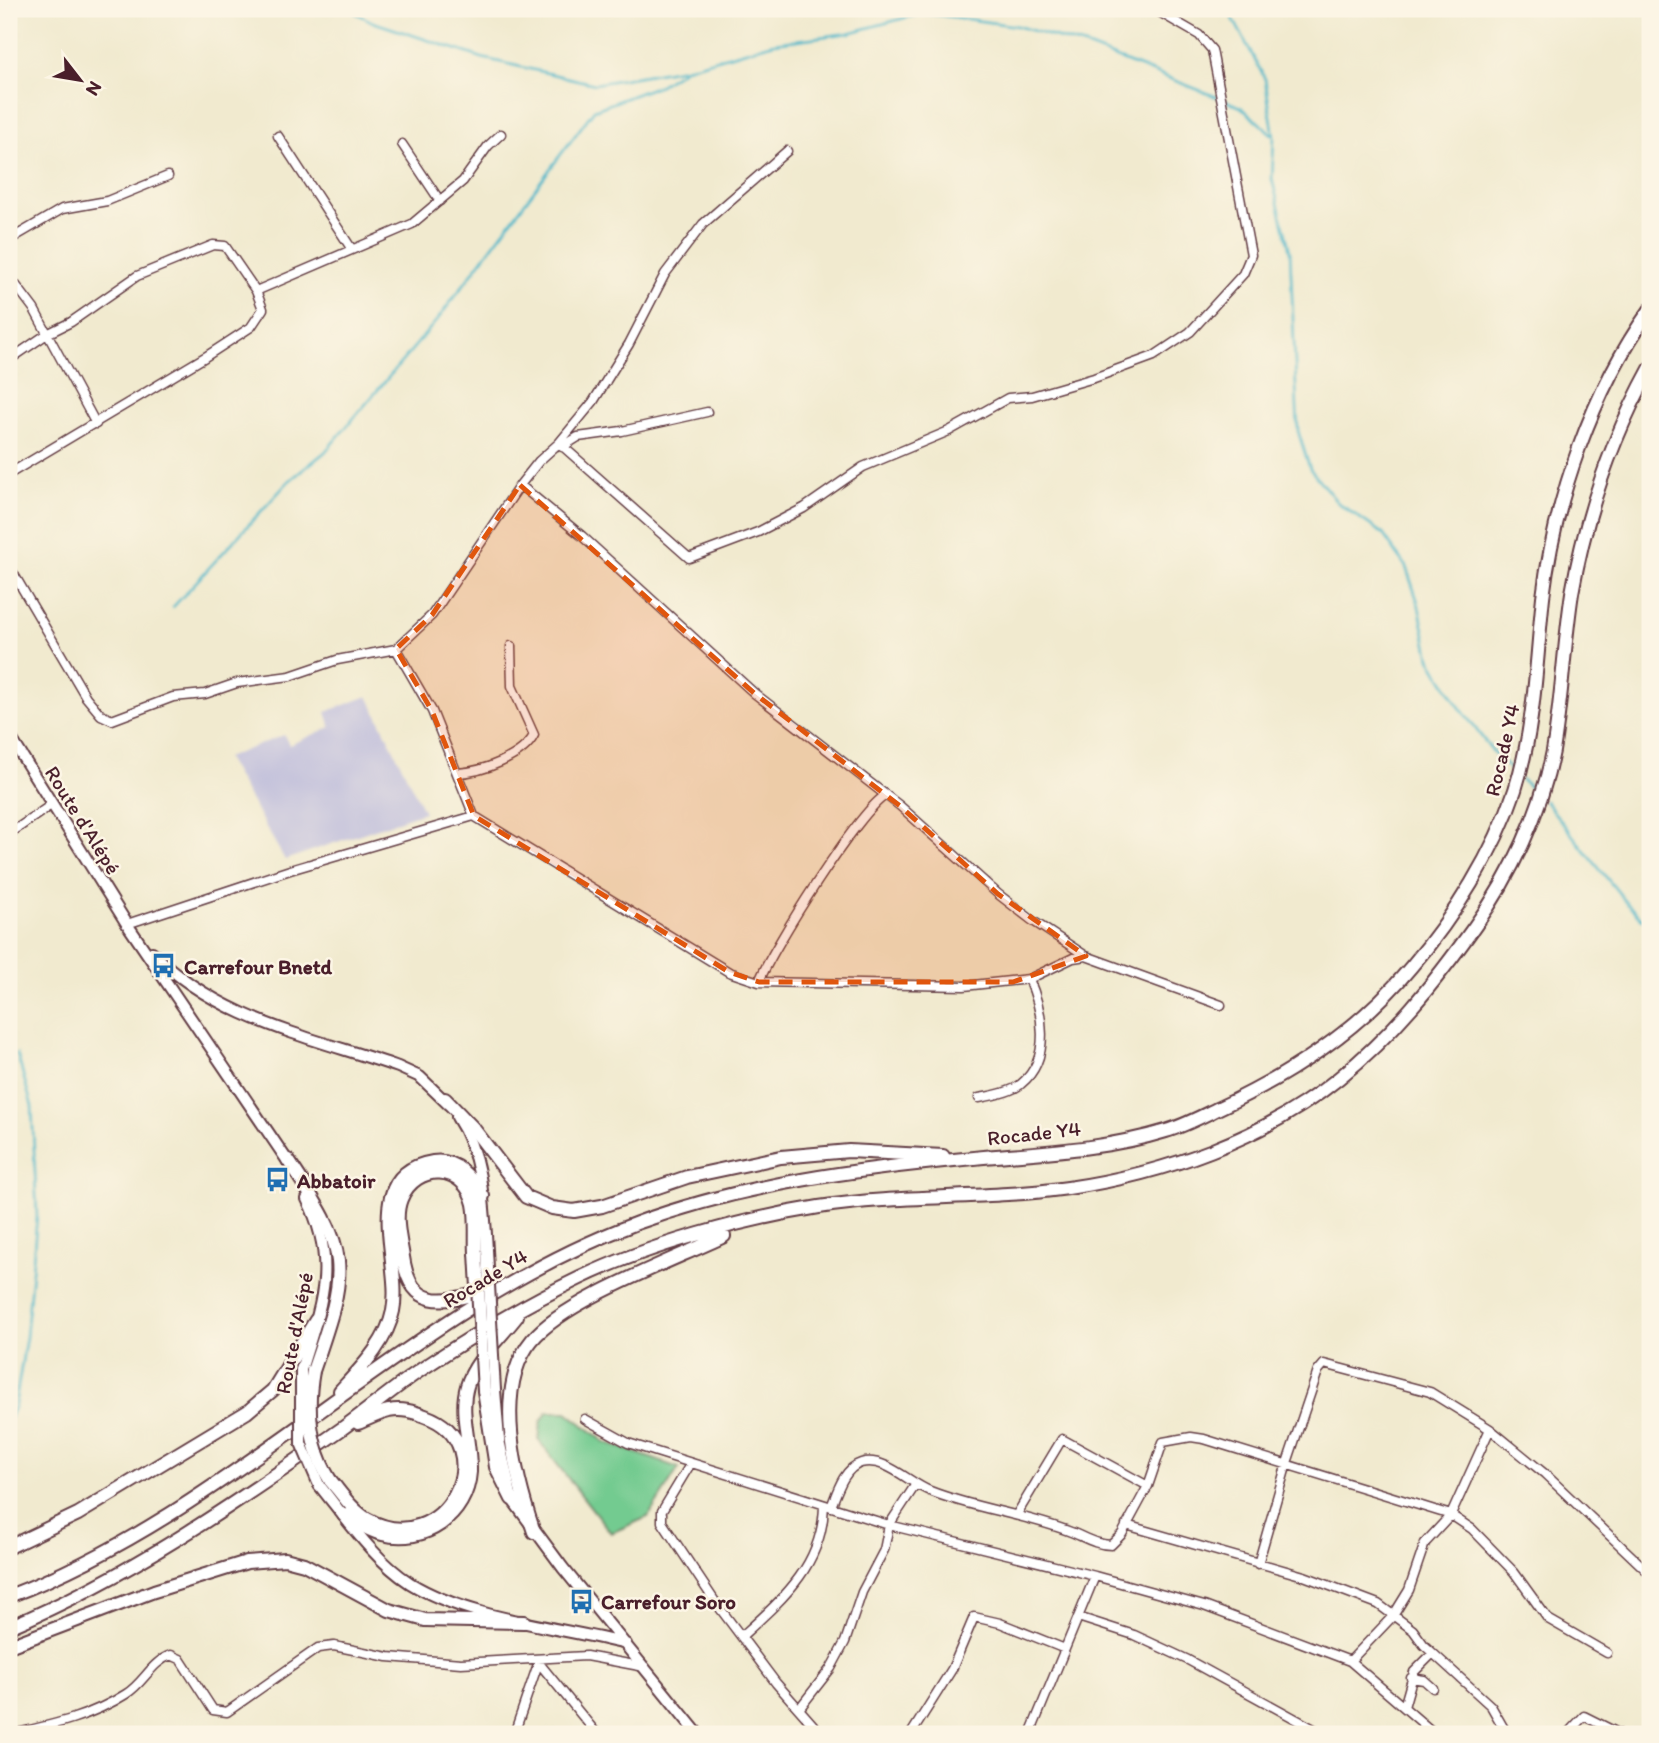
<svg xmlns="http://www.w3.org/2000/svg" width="1659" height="1743" font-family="Itim,sans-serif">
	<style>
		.industrial { fill: #c3c1db }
		.green { fill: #73cb90; stroke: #5e755e; stroke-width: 2 }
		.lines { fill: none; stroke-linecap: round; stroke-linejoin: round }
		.stream { stroke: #4db7ca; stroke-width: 2.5 }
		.minor-casing { stroke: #633d44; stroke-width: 11 }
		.secondary-casing { stroke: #633d44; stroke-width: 14 }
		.trunk-casing { stroke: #633d44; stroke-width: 16 }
		.minor { stroke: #fff; stroke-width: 8 }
		.secondary { stroke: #fff; stroke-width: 10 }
		.trunk { stroke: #fff; stroke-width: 12 }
		.secondary-bridge-casing { stroke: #633d44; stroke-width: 14; stroke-linecap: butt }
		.trunk-bridge-casing { stroke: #633d44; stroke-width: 16; stroke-linecap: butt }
		.secondary-bridge { stroke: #fff; stroke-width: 10 }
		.trunk-bridge { stroke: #fff; stroke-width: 12 }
		.marked { fill: #e0560e; fill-opacity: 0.2; stroke: #e0560e; stroke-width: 5; stroke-dasharray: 14 9; stroke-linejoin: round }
		.labels { text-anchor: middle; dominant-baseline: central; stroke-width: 5; stroke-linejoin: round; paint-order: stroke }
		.street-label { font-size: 21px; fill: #4a1f2b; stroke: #fcf5e5 }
		.poi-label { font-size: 21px; font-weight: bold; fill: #4a1f2b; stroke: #fcf5e5; text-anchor: start }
	</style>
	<rect width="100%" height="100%" fill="#fcf5e5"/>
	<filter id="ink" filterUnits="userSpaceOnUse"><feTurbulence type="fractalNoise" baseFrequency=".0143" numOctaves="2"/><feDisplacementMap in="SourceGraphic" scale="14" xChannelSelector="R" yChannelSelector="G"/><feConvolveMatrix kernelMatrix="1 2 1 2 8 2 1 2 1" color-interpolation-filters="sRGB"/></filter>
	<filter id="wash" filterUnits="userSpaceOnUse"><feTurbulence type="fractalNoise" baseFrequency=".00686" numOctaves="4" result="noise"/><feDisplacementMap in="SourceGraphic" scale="28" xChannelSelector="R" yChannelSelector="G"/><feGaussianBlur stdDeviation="1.57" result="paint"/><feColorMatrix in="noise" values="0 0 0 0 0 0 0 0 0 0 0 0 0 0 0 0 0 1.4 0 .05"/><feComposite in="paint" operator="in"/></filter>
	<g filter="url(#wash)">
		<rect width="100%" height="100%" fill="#f1eacf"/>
		<!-- industrial -->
		<path class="industrial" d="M368 696 424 812 285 860 226 758 284 735 289 745 331 727 326 712Z"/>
		<!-- green -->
		<path class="green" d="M547 1412H567L605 1442 679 1468 648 1517 611 1533 539 1441 541 1422Z"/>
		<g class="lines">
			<!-- stream -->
			<path class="stream" d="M348 9 373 22 482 58 595 84 685 68 774 43 849 33 923 13 1017 26 1088 47 1217 97
				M1228 9 1265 79 1274 136 1272 179 1290 251 1298 431 1310 469 1338 503 1383 534 1406 567 1418 602 1430 658 1456 702 1492 751 1514 773
				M1224 100 1241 107 1274 136
				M173 607 289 481 325 452 438 319 594 110 660 85 682 71
				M1522 780 1537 794
				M1545 801 1630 907 1650 926
				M9 1419 15 1405 26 1337 37 1216 32 1106 17 1054"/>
		</g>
	</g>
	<g filter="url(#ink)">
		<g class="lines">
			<defs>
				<path id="minor" d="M278 136 351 248
					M402 144 440 201
					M9 240 62 209 107 201 168 176
					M9 276 34 309 96 424
					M256 291 412 224 463 181 488 146 501 134
					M9 360 47 334 71 322 137 276 213 245 225 246 256 291 263 309 251 327 205 357 9 474
					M559 443 593 402 629 344 665 274 703 224 787 151
					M562 447 578 437 622 431 707 412
					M520 485 582 536 754 693 900 806 998 894 1033 921 1086 956 1221 1005
					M9 566 86 697 101 715 112 720 173 697 205 694 237 683 290 676 337 660 396 649 432 615 520 485 539 461 559 443 689 558 758 532 804 508 863 467 949 431 1008 398 1032 396 1094 378 1154 356 1190 332 1243 274 1251 255 1212 50 1199 35 1154 9
					M396 649 432 711 474 816
					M458 773C482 772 523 757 534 735L512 686 511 646
					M9 834 51 805
					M127 924 290 870 474 816 729 972 759 982 964 986 1029 979 1073 958 1086 956
					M759 982C771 950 860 809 886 795
					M979 1098C991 1096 1012 1092 1021 1084 1052 1059 1043 1011 1029 979
					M585 1419 628 1443 889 1525 1095 1576 1204 1606 1350 1661 1435 1734
					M691 1463 662 1511V1522L716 1603 776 1683 821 1734
					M831 1507C837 1492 844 1468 861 1463 885 1456 909 1483 930 1491 975 1509 1025 1514 1071 1532 1084 1537 1096 1545 1111 1545L1122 1534 1148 1486 1163 1442 1191 1437 1204 1439 1451 1515 1472 1529 1514 1572 1548 1619 1607 1653
					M1017 1514 1062 1439 1148 1486
					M1126 1525 1304 1576 1378 1604 1413 1630 1424 1645 1491 1706 1507 1734
					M1258 1564 1287 1463 1318 1371 1324 1364 1430 1392 1490 1429 1545 1474 1645 1569
					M1078 1617 1134 1635 1188 1660 1323 1734
					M743 1635C784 1598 823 1564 824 1505
					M1350 1661 1393 1616 1409 1590 1425 1543 1451 1515 1490 1429
					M539 1663 597 1734
					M1411 1678 1424 1680 1433 1688
					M1404 1707 1414 1672 1433 1653
					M799 1709 831 1668 845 1642 862 1592 884 1550 889 1525 916 1484
					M12 1734C52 1725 90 1717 126 1694 144 1683 151 1662 171 1655L180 1659 213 1710 227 1712 318 1648 334 1646 388 1657 461 1663 586 1656 645 1667
					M514 1734 539 1661
					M911 1734 952 1669 974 1617 1000 1623 1065 1649
					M1030 1734 1095 1576
					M1567 1734 1584 1716 1620 1734"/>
				<path id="secondary" d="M9 735 127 924 291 1166
					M152 952C218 1020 312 1037 398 1067L420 1077 448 1104
					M457 1117C483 1156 484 1204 487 1250
					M301 1370C321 1305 339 1264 307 1199
					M495 1390 499 1440 512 1499 563 1568 698 1734
					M319 1485C345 1517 374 1560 410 1583 468 1619 560 1627 626 1644"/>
				<path id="trunk" d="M445 1099 473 1128 526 1197 552 1208 574 1211 602 1206 687 1177 781 1157 849 1151 943 1156
					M288 1160C351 1254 350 1265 313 1371
					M476 1253C475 1237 477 1219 474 1204 465 1164 416 1162 401 1199 394 1216 400 1239 403 1257 411 1312 444 1302 487 1291
					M340 1391C361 1368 387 1342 393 1311 403 1263 358 1174 433 1162 456 1158 472 1179 483 1196
					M484 1391 496 1467 512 1499
					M330 1480C341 1493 352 1510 367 1519 445 1563 504 1444 425 1416 414 1412 402 1408 389 1411 379 1413 368 1419 358 1423
					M344 1515C356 1522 368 1531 382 1534 425 1545 467 1516 470 1472 471 1443 459 1413 467 1386 474 1361 501 1337 517 1316
					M534 1532C516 1479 492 1388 532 1340 565 1300 674 1260 724 1236
					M9 1547 78 1514 247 1412 273 1390 316 1320
					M9 1596C239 1509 406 1309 637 1223 746 1183 859 1169 974 1158 1038 1152 1104 1150 1166 1131 1184 1126 1202 1116 1219 1108 1292 1074 1359 1030 1411 967 1454 917 1494 853 1515 790 1535 727 1536 662 1543 597 1555 499 1592 391 1650 310
					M9 1627C127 1578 236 1503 340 1430 368 1410 394 1388 422 1369 470 1337 528 1303 580 1278 649 1245 743 1219 819 1207 901 1194 986 1200 1068 1188 1163 1174 1264 1139 1339 1078 1393 1035 1435 982 1475 926 1511 876 1541 812 1553 751 1562 698 1564 645 1572 593 1586 513 1611 440 1650 369
					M9 1646 154 1591 247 1562 285 1559 304 1564 389 1610 425 1620 524 1622"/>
			</defs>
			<!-- minor casing -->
			<use href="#minor" class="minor-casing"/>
			<!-- secondary casing -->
			<use href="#secondary" class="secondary-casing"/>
			<!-- trunk casing -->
			<use href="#trunk" class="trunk-casing"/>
			<!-- minor -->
			<use href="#minor" class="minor"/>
			<!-- secondary -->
			<use href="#secondary" class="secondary"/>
			<!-- trunk -->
			<use href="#trunk" class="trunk"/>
			<defs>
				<path id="secondary-bridge" d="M487 1250 495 1390
					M301 1370V1443L319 1485"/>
				<path id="trunk-bridge" d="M476 1253 484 1391
					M313 1371C306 1410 309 1446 330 1480"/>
			</defs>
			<!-- secondary-bridge casing -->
			<use href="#secondary-bridge" class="secondary-bridge-casing"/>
			<!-- trunk-bridge casing -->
			<use href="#trunk-bridge" class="trunk-bridge-casing"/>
			<!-- secondary-bridge -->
			<use href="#secondary-bridge" class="secondary-bridge"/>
			<!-- trunk-bridge -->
			<use href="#trunk-bridge" class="trunk-bridge"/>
		</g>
	</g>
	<!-- marked area -->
	<path class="marked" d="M520 485 754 693 900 806 998 894 1086 956 1013 982H759L729 972 474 816 432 711 396 649 432 615Z"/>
	<!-- icons -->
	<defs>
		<symbol id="bus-bare" viewBox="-9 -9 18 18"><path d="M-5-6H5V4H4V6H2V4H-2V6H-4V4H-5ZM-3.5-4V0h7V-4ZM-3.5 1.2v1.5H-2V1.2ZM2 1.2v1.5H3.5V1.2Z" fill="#1f6fb2" stroke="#fcf5e5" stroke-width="2.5" paint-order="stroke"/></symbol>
	</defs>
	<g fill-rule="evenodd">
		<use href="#bus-bare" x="146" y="948" width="35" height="35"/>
		<use href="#bus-bare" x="260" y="1162" width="35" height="35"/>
		<use href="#bus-bare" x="564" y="1584" width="35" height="35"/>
	</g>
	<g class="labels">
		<!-- street labels -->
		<g class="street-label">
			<text transform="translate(1502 750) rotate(-77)">Rocade Y4</text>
			<text transform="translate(83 820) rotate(58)">Route d'Alépé</text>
			<text transform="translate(1034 1133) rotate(-6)">Rocade Y4</text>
			<text transform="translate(485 1278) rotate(-31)">Rocade Y4</text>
			<text transform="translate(294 1333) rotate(-79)">Route d'Alépé</text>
		</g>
		<!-- poi labels -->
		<g class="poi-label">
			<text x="184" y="966">Carrefour Bnetd</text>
			<text x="297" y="1180">Abbatoir</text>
			<text x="601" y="1601">Carrefour Soro</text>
		</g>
	</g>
	<!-- margin -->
	<rect width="1659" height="1743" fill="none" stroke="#fcf5e5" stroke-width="35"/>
	<!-- north arrow -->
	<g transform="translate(80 80) rotate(121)" stroke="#fcf5e5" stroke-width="5" paint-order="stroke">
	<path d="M0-5L12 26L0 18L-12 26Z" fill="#4a1f2b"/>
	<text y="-10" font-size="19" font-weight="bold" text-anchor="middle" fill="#4a1f2b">N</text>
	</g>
</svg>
